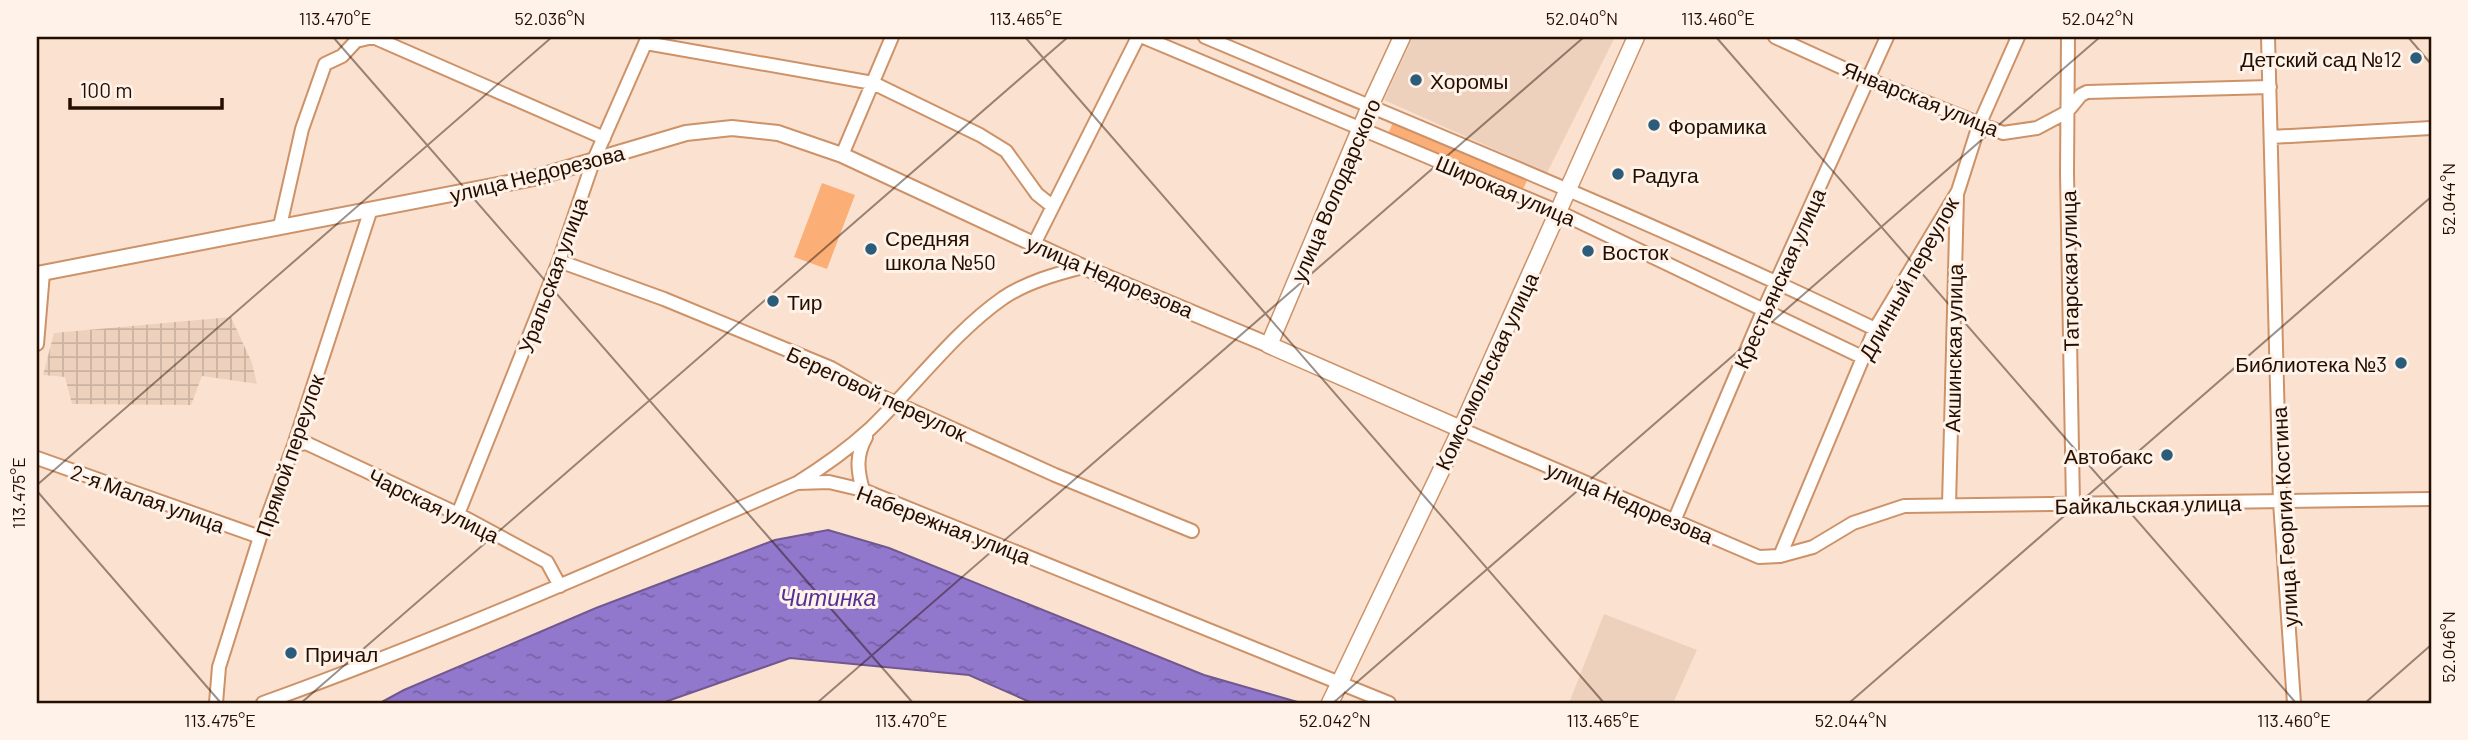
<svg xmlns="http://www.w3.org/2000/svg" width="2468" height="740" font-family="Barlow,sans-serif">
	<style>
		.built { fill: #edd1bd }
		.industrial { fill: url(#industrial-grid) }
		.park { fill: #fbaf76 }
		.water { fill: url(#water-ripples); stroke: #715890; stroke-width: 2 }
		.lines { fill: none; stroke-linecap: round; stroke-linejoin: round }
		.minor-casing { stroke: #cd9268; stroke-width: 16 }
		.tertiary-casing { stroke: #cd9268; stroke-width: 18 }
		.secondary-casing { stroke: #cd9268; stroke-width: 19 }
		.minor { stroke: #fff; stroke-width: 12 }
		.tertiary { stroke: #fff; stroke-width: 14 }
		.secondary { stroke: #fff; stroke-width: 16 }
		.ticks { fill: none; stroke: #230e00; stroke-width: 2; stroke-opacity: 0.45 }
		.poi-dot { fill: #2b5d7a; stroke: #fff2e9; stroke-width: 2.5 }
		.labels { text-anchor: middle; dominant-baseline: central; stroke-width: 6; stroke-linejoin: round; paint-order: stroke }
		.poi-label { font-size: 21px; fill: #230e00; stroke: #fff2e9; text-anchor: start }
		.street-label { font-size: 21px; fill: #230e00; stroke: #fff2e9 }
		.water-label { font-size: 23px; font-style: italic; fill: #573094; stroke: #fff2e9 }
		.neatline { fill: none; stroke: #230e00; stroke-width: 2.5 }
		.ticks-label { font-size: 18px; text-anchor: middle; fill: #230e00 }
	</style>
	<defs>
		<pattern id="industrial-grid" width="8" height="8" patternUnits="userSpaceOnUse" patternTransform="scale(1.75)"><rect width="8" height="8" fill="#edd1bd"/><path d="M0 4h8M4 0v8" fill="none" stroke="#cbb2a1"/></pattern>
		<pattern id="water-ripples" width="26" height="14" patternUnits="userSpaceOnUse" patternTransform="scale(1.75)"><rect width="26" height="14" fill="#9278cd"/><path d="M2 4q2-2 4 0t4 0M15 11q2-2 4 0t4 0" fill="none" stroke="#7761a4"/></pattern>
	</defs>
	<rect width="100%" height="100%" fill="#fbe2d0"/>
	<!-- built -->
	<path class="built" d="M1413 37H1615L1547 173 1384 100Z
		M1604 614 1697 650 1673 703H1569Z"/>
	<!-- industrial -->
	<path class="industrial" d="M231 317 252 363 257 384 202 376 191 405 72 404 65 377 43 375 54 333Z"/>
	<!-- park -->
	<path class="park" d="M1395 118 1529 176 1521 194 1387 136Z
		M822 183 855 195 827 269 794 257Z"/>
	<!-- water -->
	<path class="water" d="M828 530 889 548 1204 675 1301 703H1032L969 675 790 658 662 703H380L404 690 596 608 775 540Z"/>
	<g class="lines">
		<defs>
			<path id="minor" d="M1143 37 1559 212 1862 357
				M1205 37C1430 132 1656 223 1875 329
				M1775 37 1867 79 2003 133 2037 128 2067 112 2081 95 2087 92 2270 87
				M2068 37 2067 173 2073 505
				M2268 37 2280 502 2294 703
				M646 43 873 83 980 135 1006 151 1037 194 1052 206
				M2271 137 2431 128
				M842 155 892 37
				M280 226 302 129 325 64 342 56 356 41 373 37 604 138
				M1034 244 1138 37
				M559 261 664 299 831 368 878 395 1055 475 1192 531
				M37 344 43 273
				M1461 429 1759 557 1780 556 1813 547 1853 523 1904 506 2431 499
				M294 445 306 443 458 514 547 562 560 586
				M37 458 260 537
				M797 483C823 467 847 450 870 429 914 387 953 333 1003 298 1027 282 1056 274 1083 267
				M863 490C857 470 856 455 866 437
				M1949 505 1957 194
				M458 514 559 261 593 162 648 37
				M1674 521 1764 309 1887 37
				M1780 556 1875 329 1958 191 1979 125 2018 37
				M216 703 219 667 260 537 294 445 371 209
				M263 703C444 638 620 560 797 483L829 482 863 490 1389 703"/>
			<path id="tertiary" d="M37 274 534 178 686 133 732 128 778 133 842 155 1083 267 1269 345"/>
			<path id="secondary" d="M1402 37 1370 106 1269 345 1461 429
				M1330 703 1461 429 1636 37"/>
		</defs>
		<!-- minor casing -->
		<use href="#minor" class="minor-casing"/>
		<!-- tertiary casing -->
		<use href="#tertiary" class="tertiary-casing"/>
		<!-- secondary casing -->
		<use href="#secondary" class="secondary-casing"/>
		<!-- minor -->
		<use href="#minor" class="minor"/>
		<!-- tertiary -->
		<use href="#tertiary" class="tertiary"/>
		<!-- secondary -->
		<use href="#secondary" class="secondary"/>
	</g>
	<!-- ticks -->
	<path class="ticks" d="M333 37 913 703M1025 37 1604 703M1716 37 2296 703M2408 37 2431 64M37 485 552 37M37 491 221 703M301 703 1068 37M817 703 1584 37M1333 703 2100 37M1849 703 2431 197M2365 703 2431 645"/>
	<!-- markers -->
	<g class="poi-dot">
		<circle cx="2416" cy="58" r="7"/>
		<circle cx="1416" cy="80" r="7"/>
		<circle cx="1654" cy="125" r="7"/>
		<circle cx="1618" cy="174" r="7"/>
		<circle cx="871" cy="249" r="7"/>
		<circle cx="1588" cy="251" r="7"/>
		<circle cx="773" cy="301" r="7"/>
		<circle cx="2401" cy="363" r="7"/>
		<circle cx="2167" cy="455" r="7"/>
		<circle cx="291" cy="653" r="7"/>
	</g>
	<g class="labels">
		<!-- poi labels -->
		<g class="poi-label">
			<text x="2402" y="58" text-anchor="end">Детский сад №12</text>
			<text x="1430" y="80">Хоромы</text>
			<text x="1668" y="125">Форамика</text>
			<text x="1632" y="174">Радуга</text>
			<text x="885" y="237">Средняя<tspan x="885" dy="24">школа №50</tspan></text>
			<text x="1602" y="251">Восток</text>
			<text x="787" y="301">Тир</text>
			<text x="2387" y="363" text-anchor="end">Библиотека №3</text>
			<text x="2153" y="455" text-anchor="end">Автобакс</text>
			<text x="305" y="653">Причал</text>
		</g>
		<!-- street labels -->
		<g class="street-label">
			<text transform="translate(1921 98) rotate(22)">Январская улица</text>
			<text transform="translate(537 173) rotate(-14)">улица Недорезова</text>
			<text transform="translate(1335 190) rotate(-67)">улица Володарского</text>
			<text transform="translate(1506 190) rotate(23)">Широкая улица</text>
			<text transform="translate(2069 271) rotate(-91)">Татарская улица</text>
			<text transform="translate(552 275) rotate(-70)">Уральская улица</text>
			<text transform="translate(1110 276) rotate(23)">улица Недорезова</text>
			<text transform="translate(1779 278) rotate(-66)">Крестьянская улица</text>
			<text transform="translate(1908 278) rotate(-61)">Длинный переулок</text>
			<text transform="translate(1953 348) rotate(-89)">Акшинская улица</text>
			<text transform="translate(1486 371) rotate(-65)">Комсомольская улица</text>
			<text transform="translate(877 393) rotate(25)">Береговой переулок</text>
			<text transform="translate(289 455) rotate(-71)">Прямой переулок</text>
			<text transform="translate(148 498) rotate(20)">2-я Малая улица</text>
			<text transform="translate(1630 502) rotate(23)">улица Недорезова</text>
			<text transform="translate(2148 504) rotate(-1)">Байкальская улица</text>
			<text transform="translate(434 505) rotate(26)">Чарская улица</text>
			<text transform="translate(2284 517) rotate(-93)">улица Георгия Костина</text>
			<text transform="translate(944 524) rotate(21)">Набережная улица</text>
		</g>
		<!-- water labels -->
		<g class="water-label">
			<text x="828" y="597">Читинка</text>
		</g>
	</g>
	<!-- border -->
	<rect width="2468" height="740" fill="none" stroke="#fff2e9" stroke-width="77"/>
	<!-- scale -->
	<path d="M70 98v10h152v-10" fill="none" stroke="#230e00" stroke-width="3.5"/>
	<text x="80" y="98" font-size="21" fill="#230e00" stroke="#fff2e9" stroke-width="5" paint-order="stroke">100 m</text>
	<rect x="38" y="38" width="2392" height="664" class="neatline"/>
	<g class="ticks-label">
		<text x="335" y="25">113.470°E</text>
		<text x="550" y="25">52.036°N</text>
		<text x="1026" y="25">113.465°E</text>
		<text x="1582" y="25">52.040°N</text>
		<text x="1718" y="25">113.460°E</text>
		<text x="2098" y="25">52.042°N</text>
		<text transform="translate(2449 199) rotate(-90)" y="6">52.044°N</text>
		<text transform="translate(19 493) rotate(-90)" y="6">113.475°E</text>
		<text transform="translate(2449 647) rotate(-90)" y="6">52.046°N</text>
		<text x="220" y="727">113.475°E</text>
		<text x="911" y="727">113.470°E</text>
		<text x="1335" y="727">52.042°N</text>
		<text x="1603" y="727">113.465°E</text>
		<text x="1851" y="727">52.044°N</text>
		<text x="2294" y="727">113.460°E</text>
	</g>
</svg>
